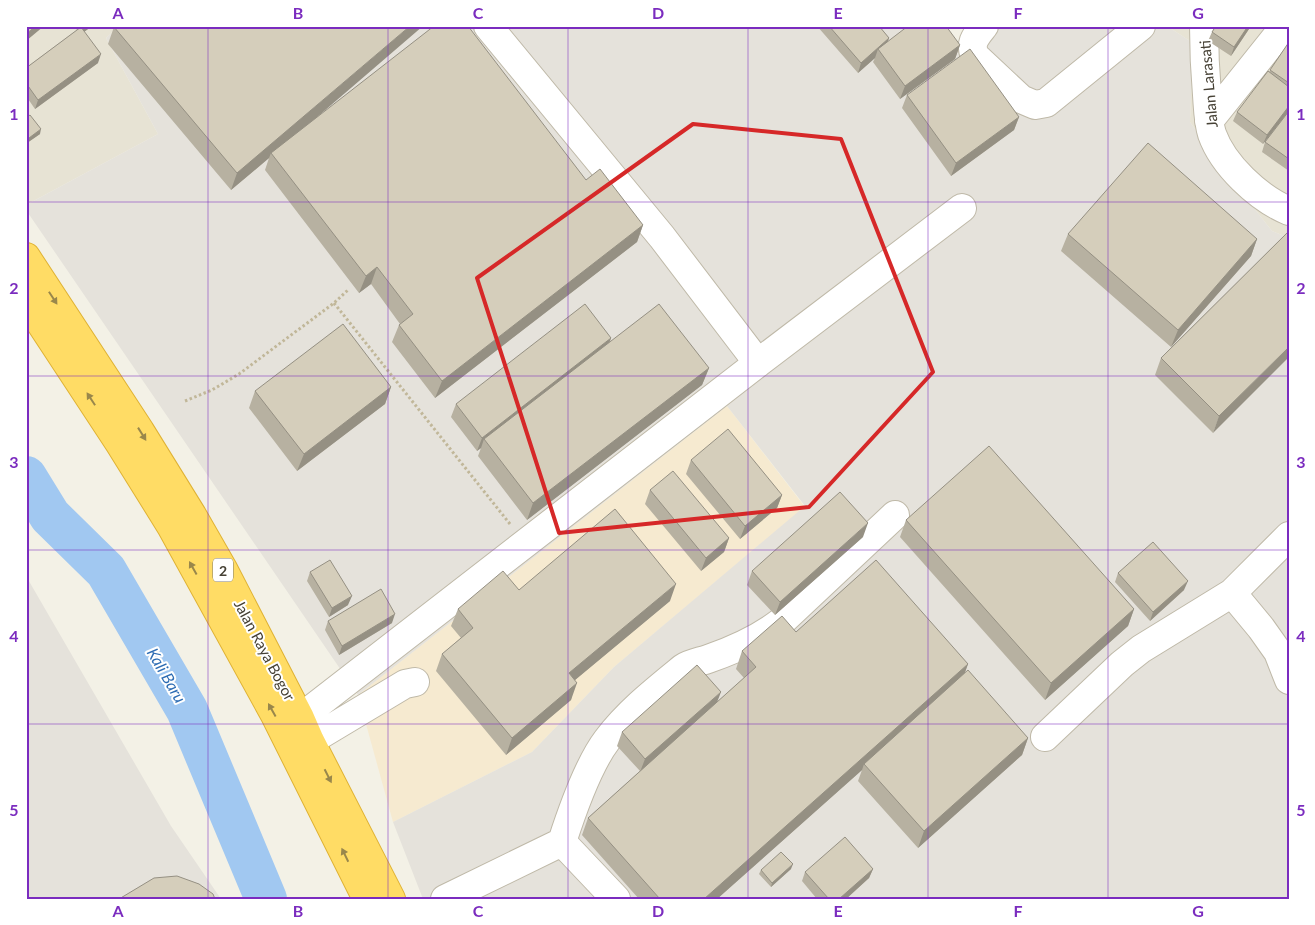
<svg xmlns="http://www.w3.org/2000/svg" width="1315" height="925" font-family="Lato,sans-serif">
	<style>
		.residential { fill: #e7e3d4 }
		.commercial { fill: #f6ead0 }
		.industrial { fill: #e5e2db }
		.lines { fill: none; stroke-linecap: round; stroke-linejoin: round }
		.river { stroke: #a1c8f1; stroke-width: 42 }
		.minor-casing { stroke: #bfb9a8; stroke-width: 30 }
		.highway-casing { stroke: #dfb234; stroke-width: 30 }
		.path { stroke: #c1b799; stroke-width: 3; stroke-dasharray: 2.5 2.5; stroke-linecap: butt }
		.minor { stroke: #fff; stroke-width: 28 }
		.highway { stroke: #ffdc65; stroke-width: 28 }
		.wall { fill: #b7b1a1 }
		.shaded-wall { fill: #959083 }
		.building { fill: #d5cebb; stroke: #959083 }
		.oneway { fill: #99874b }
		.marked { fill: none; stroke: #d62828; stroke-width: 4; stroke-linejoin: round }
		.grid { fill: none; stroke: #7b2cbf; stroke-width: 1; stroke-opacity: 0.55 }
		.labels { text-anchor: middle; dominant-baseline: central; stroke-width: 4; stroke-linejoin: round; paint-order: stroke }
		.shield { fill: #fff; stroke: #7e7a72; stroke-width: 1 }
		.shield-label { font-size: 14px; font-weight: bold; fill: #464135 }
		.street-label { font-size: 15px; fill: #464135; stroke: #fff }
		.water-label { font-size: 16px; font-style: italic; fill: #2d6cb3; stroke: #fff }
		.neatline { fill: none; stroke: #7b2cbf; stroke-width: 2 }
		.grid-label { font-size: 16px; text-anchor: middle; font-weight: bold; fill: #7b2cbf }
	</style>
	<rect width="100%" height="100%" fill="#f3f1e6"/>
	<!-- residential -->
	<path class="residential" d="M26 26H119L106 38 158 134 26 205Z
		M1167 26H1289V238L1272 231 1220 165 1190 122 1193 43Z"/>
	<!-- commercial -->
	<path class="commercial" d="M727 406 805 507 614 667 532 752 393 822 358 695Z"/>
	<!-- industrial -->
	<path class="industrial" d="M119 26H943L963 50 995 26H1167L1193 43 1190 122 1220 165 1272 231 1289 238V899H423L393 822 532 752 614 667 805 506 727 406 358 695 26 210V205L158 134 106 38Z
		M26 576 171 826 221 899H26Z"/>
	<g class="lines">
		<!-- river -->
		<path class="river" d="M26 477 50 516 106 571 187 710 266 899"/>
		<defs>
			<path id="minor" d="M488 26 662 237 758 363
				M984 26C976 36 969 43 975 56L1021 99 1035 105 1046 103 1141 26
				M1204 26C1204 49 1205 72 1207 95 1208 108 1208 121 1212 134 1223 165 1258 198 1289 211
				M1209 121 1285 26
				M1232 593 1261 628 1278 652 1289 680
				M300 718 758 363 962 208
				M1045 737 1122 664 1141 649 1232 593 1289 536
				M310 741 405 684 415 682
				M562 842 616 899
				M445 899 562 842C572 811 588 765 607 740 628 712 656 690 683 668 691 663 699 662 708 659 734 650 760 638 781 622L895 515"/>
			<path id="highway" d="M26 257 140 431 192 515 223 569 300 718 310 741 391 899
				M26 301 120 444 171 526 275 715 367 899"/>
		</defs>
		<!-- minor casing -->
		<use href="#minor" class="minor-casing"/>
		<!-- highway casing -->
		<use href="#highway" class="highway-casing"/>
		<!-- path -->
		<path class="path" d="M334 303 510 524
			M185 401 212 390 239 374 334 303 348 290"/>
		<!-- minor -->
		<use href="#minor" class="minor"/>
		<!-- highway -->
		<use href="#highway" class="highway"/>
	</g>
	<!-- wall -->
	<path class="wall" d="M74 26H92L84 32 98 63 35 109 26 96V68L77 30Z
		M817 26H879L889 38 888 41 960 45 955 59 900 99 873 62 875 58 858 73Z
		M1216 26H1251L1231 56 1208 41 1212 32Z
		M114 27 318 116 586 180 643 225 637 242 435 398 392 342 399 325 400 324 371 284 359 293 265 170 269 158 231 190 108 44Z
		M1289 42V171L1262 152 1265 142 1289 111 1263 144 1233 121 1237 112 1269 72Z
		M907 95 1019 117 1014 130 951 176 902 108Z
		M26 118 40 134 27 143 26 141Z
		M1289 231 1213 433 1155 375 1161 358Z
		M1068 234 1257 239 1251 256 1171 347 1061 251Z
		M611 338 610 342 709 368 702 385 527 520 478 456 481 448 477 451 451 417 456 404Z
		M391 387 385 404 297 471 249 408 255 391Z
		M691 460 782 495 777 508 740 539 686 474Z
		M650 490 729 538 724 552 701 571 645 504Z
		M906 520 1134 609 1128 626 1045 700 900 537Z
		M863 537 775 615 747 585 752 571Z
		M310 572 348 605 329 617 307 581Z
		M1118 573 1184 590 1150 621 1115 582Z
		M519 590 670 601 575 680 571 700 506 755 436 671 442 654 461 638 451 626 458 609Z
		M328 621 392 623 339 655 325 630Z
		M796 632 968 664 964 674 1028 738 1022 755 918 848 858 781 862 770 717 899H639L582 835 588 818 640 771 617 746 622 732 717 702 744 678 736 669 742 651Z
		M791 869 771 887 759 874 761 870Z
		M873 869 869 878 846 899H817L802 881 805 872Z"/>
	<!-- shaded-wall -->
	<path class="shaded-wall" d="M36 26H44L26 41V34Z
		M83 26H92L80 35Z
		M410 26H423L273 155 271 153 269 158 231 190 237 173Z
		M1248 26H1251L1231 56 1234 47Z
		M889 38 886 47 878 49 875 58 858 73 861 63Z
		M960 45 955 59 900 99 905 86Z
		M101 54 98 63 35 109 38 100Z
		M1289 106V111L1263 144 1267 135Z
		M1019 117 1014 130 951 176 956 163Z
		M41 129 40 134 27 143 29 138Z
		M643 225 637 242 435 398 442 381Z
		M1257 239 1251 256 1171 347 1178 330Z
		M377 267 371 284 359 293 366 276Z
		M611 338 606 351 484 439 481 448 477 451 482 438Z
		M1289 347V357L1213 433 1219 416Z
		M709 368 702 385 527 520 533 503Z
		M391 387 385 404 297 471 304 454Z
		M782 495 777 508 740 539 745 526Z
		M868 523 863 537 775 615 780 602Z
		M729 538 724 552 701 571 706 558Z
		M1188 581 1184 590 1150 621 1153 612Z
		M676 584 670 601 563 690 569 673Z
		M352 596 348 605 329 617 332 608Z
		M1134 609 1128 626 1045 700 1051 683Z
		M395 614 392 623 339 655 342 646Z
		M968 664 962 681 864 764 862 770 717 899H704Z
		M577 683 571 700 506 755 512 738Z
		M721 692 716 705 640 772 645 759Z
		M1028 738 1022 755 918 848 924 831Z
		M793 864 791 869 771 887 772 883Z
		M873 869 869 878 846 899H839Z"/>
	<!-- building -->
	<path class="building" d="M26 26H36L26 34Z
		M115 26H410L237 173 114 27Z
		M434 26H468L586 180 600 169 643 225 442 381 399 325 413 314 377 267 366 276 271 153Z
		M829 26H879L889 38 861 63Z
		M908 26H946L960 45 905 86 878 49Z
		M1216 26H1248L1234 47 1212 32Z
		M81 27 101 54 38 100 26 83V68Z
		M1289 42V83L1270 70Z
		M970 49 1019 117 956 163 907 95Z
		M1268 71 1289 87V106L1267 135 1237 112Z
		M1289 111V159L1265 142Z
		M30 115 41 129 29 138 26 135V118Z
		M1148 143 1257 239 1178 330 1068 234Z
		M1289 231V347L1219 416 1161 358Z
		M585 304 611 338 482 438 456 404Z
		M659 304 709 368 533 503 484 439Z
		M343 324 391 387 304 454 255 391Z
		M728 429 782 495 745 526 691 460Z
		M989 446 1134 609 1051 683 906 520Z
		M673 471 729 538 706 558 650 490Z
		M840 492 868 523 780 602 752 571Z
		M615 509 676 584 569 673 577 683 512 738 442 654 473 628 458 609 503 571 519 590Z
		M1153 542 1188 581 1153 612 1118 573Z
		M330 560 352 596 332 608 310 572Z
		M876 560 968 664 704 899H660L588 818 756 667 742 651 782 616 796 632Z
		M381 589 395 614 342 646 328 621Z
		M697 665 721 692 645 759 622 732Z
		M968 670 1028 738 924 831 864 764Z
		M845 837 873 869 839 899H829L805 872Z
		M781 852 793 864 772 883 761 870Z
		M177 876 199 884 213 894 215 899H119L154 878Z"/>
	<!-- one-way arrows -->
	<defs><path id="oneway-solid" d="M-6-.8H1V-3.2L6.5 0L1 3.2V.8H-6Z" transform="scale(1.25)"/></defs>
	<g class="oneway">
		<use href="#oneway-solid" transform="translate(53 298) rotate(57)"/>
		<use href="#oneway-solid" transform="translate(91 399) rotate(-123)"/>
		<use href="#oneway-solid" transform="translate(142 434) rotate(58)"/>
		<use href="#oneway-solid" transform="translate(193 568) rotate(-119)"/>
		<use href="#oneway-solid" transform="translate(272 710) rotate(-119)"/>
		<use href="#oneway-solid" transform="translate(328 776) rotate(63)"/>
		<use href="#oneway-solid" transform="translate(345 855) rotate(-116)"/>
	</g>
	<!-- marked area -->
	<path class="marked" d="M693 124 841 139 933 372 809 507 559 533 477 278Z"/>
	<!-- grid -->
	<path class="grid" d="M208 26V899M388 26V899M568 26V899M748 26V899M928 26V899M1108 26V899M26 202H1289M26 376H1289M26 550H1289M26 724H1289"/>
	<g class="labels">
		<!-- shield labels -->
		<rect class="shield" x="213" y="558.5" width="20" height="23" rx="4"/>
		<g class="shield-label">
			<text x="223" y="570">2</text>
		</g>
		<!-- street labels -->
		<g class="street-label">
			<text transform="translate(1208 84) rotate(-95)">Jalan Larasati</text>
			<text transform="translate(265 650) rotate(62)">Jalan Raya Bogor</text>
		</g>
		<!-- water labels -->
		<g class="water-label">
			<text transform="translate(167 675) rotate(60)">Kali Baru</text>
		</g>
	</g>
	<!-- border -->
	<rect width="1315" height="925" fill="none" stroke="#ffffff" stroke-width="55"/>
	<rect x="28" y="28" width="1260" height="870" class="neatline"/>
	<g class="grid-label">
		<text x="118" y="19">A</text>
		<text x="298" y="19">B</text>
		<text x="478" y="19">C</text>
		<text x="658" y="19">D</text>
		<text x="838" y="19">E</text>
		<text x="1018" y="19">F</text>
		<text x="1198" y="19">G</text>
		<text x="14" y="120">1</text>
		<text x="1301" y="120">1</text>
		<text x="14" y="294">2</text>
		<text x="1301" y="294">2</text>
		<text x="14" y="468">3</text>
		<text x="1301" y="468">3</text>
		<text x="14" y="642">4</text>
		<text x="1301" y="642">4</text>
		<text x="14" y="816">5</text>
		<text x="1301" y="816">5</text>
		<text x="118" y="917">A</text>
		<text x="298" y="917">B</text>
		<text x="478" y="917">C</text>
		<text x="658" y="917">D</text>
		<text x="838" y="917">E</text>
		<text x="1018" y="917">F</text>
		<text x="1198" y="917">G</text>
	</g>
</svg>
